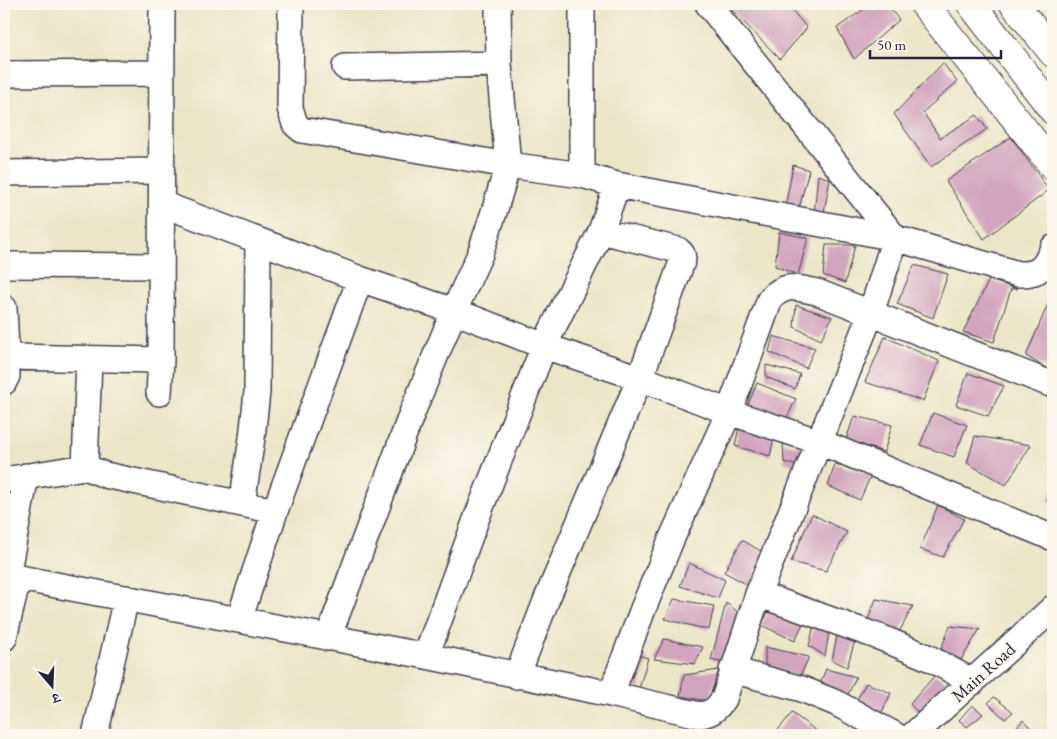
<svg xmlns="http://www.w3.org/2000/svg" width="1057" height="739" font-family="'EB Garamond','Noto Serif Devanagari',serif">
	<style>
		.building { fill: #d2a4be }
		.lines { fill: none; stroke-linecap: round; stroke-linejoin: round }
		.minor-casing { stroke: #403f50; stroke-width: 28 }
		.major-casing { stroke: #403f50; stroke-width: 30 }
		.highway-casing { stroke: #403f50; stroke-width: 30 }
		.minor { stroke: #fff; stroke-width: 25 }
		.major { stroke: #fff; stroke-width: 28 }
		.highway { stroke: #fff; stroke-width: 28 }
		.labels { text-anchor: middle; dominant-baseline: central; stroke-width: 4.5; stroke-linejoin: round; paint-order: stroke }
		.street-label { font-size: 18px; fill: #22223b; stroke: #fbf7ec }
	</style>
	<rect width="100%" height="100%" fill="#fbf7ec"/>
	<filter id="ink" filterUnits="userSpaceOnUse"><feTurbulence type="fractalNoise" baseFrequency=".02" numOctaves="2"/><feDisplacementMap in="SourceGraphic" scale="10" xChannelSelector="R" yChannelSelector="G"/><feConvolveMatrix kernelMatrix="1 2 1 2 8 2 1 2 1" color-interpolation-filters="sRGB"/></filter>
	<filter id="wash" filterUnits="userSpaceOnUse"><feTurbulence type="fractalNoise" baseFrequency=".0096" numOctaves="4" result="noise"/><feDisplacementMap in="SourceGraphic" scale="20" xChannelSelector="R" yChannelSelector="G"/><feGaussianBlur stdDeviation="1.12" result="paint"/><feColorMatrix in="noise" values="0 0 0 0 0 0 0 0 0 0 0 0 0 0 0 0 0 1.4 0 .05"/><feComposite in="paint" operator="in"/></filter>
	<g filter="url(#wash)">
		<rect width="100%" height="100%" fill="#ece6c8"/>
		<g id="blocks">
			<!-- building -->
			<path class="building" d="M726 4H787L807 28 780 59Z
				M871 4H887L899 20 854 59 837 28Z
				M943 63 957 82 923 112 940 138 977 115 987 129 931 167 894 114Z
				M1011 137 1049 190 984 239 946 181Z
				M793 165 809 170 798 212 786 203Z
				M818 175 830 179 824 212 814 213Z
				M779 232 808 238 798 275 775 266Z
				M826 245H855L845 283 823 275Z
				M914 265 948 274 933 318 897 304Z
				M989 280 1017 289H1011L994 342 963 332Z
				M1053 292V372L1026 356Z
				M796 305 832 317 821 340 794 327Z
				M773 336 815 348 806 368 769 352Z
				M885 337 939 361 923 401 865 382Z
				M766 365 800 374 795 389 766 377Z
				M968 373 1004 386 988 416 956 405Z
				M757 383 796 399 785 422 747 407Z
				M933 413 967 425 954 457 920 445Z
				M854 416 892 425 884 452 846 440Z
				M739 427 774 438 770 456 735 446Z
				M975 436 1031 445 1006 485 967 463Z
				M783 443 810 450 801 467 784 462Z
				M835 464 871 475 860 500 828 486Z
				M1053 488V503L1047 501Z
				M938 505 964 519 943 557 920 549Z
				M812 514 847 532 826 571 791 562Z
				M742 540 764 553 750 586 724 572Z
				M689 563 725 580 718 598 680 586Z
				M674 599 714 606 709 630 665 619Z
				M876 599 913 606 897 636 868 620Z
				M726 603 743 616 727 664 711 660Z
				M769 611 803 623 795 641 761 625Z
				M814 625 830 627 825 656 809 646Z
				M950 626 980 629 961 660 941 649Z
				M838 631 856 637 847 667 832 660Z
				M664 639 703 647 695 664 654 659Z
				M765 647 809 657 800 676 765 668Z
				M633 654 648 658 639 689 623 684Z
				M826 669 856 677 847 697 821 681Z
				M719 670 708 701 680 696 684 675Z
				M935 675 955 687 921 716 910 704Z
				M866 683 891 693 880 716 856 701Z
				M994 697 1013 712 1005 719 988 703Z
				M972 705 983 714 967 727 959 720Z
				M792 713 822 735H774Z
				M1023 720 1038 735H1020L1014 730Z
				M1001 731 1005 735H994Z"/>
		</g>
	</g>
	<g filter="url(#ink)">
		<use href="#blocks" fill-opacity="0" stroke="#403f50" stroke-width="1"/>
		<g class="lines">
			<defs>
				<path id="minor" d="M291 4 290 108 295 124 302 130 508 165 582 175 617 185 895 238 1018 274C1040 275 1045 267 1053 248
					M345 67 499 64
					M4 74 161 73
					M4 173 161 171
					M582 175V4
					M162 204 360 279 454 311 544 346 640 378 729 412 820 442 1053 538
					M4 265 161 266
					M4 308 7 370V376L4 382
					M7 357 161 360
					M159 393 161 360 162 4
					M85 467 89 359
					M4 480 85 467 105 475 275 511
					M242 504 252 438 257 392 258 241
					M4 575 426 656 611 694 699 715C712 714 716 709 724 699L758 594 871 313 895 238 708 4
					M7 576 26 476
					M758 594 882 638 929 658 973 682
					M239 620 275 511 360 279
					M4 638 18 578
					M328 638 412 413 454 311 480 254 495 209 508 165 499 64 498 4
					M426 656 477 517 544 346 601 231 617 185
					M732 670 802 689 836 703 895 735
					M517 676 546 601 640 378 683 259 682 254 678 250 601 231
					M611 694 643 609 671 540 729 412 770 299C786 282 796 288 817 292L1053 385
					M95 735 126 598
					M913 735 1053 608"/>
				<path id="major" d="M924 4 1053 166"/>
				<path id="highway" d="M971 4 1053 110
					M1014 4 1053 53"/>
			</defs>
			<!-- minor casing -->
			<use href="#minor" class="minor-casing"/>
			<!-- major casing -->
			<use href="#major" class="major-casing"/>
			<!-- highway casing -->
			<use href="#highway" class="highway-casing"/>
			<!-- minor -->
			<use href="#minor" class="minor"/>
			<!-- major -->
			<use href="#major" class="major"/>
			<!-- highway -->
			<use href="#highway" class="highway"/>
		</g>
	</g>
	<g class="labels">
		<!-- street labels -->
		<g class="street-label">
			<text transform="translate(983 672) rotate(-42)">Main Road</text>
		</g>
	</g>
	<!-- margin -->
	<rect width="1057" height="739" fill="none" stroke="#fbf7ec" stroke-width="20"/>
	<!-- north arrow -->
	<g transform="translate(52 686) rotate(161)" stroke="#fbf7ec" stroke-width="4" paint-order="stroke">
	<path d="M0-4L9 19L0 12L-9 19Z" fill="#22223b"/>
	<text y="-8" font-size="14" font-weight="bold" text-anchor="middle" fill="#22223b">उ</text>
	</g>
	<!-- scale -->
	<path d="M870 50v8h131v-8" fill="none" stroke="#22223b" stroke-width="2.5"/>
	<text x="877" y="50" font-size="15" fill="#22223b" stroke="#fbf7ec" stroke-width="4" paint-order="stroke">50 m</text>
</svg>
